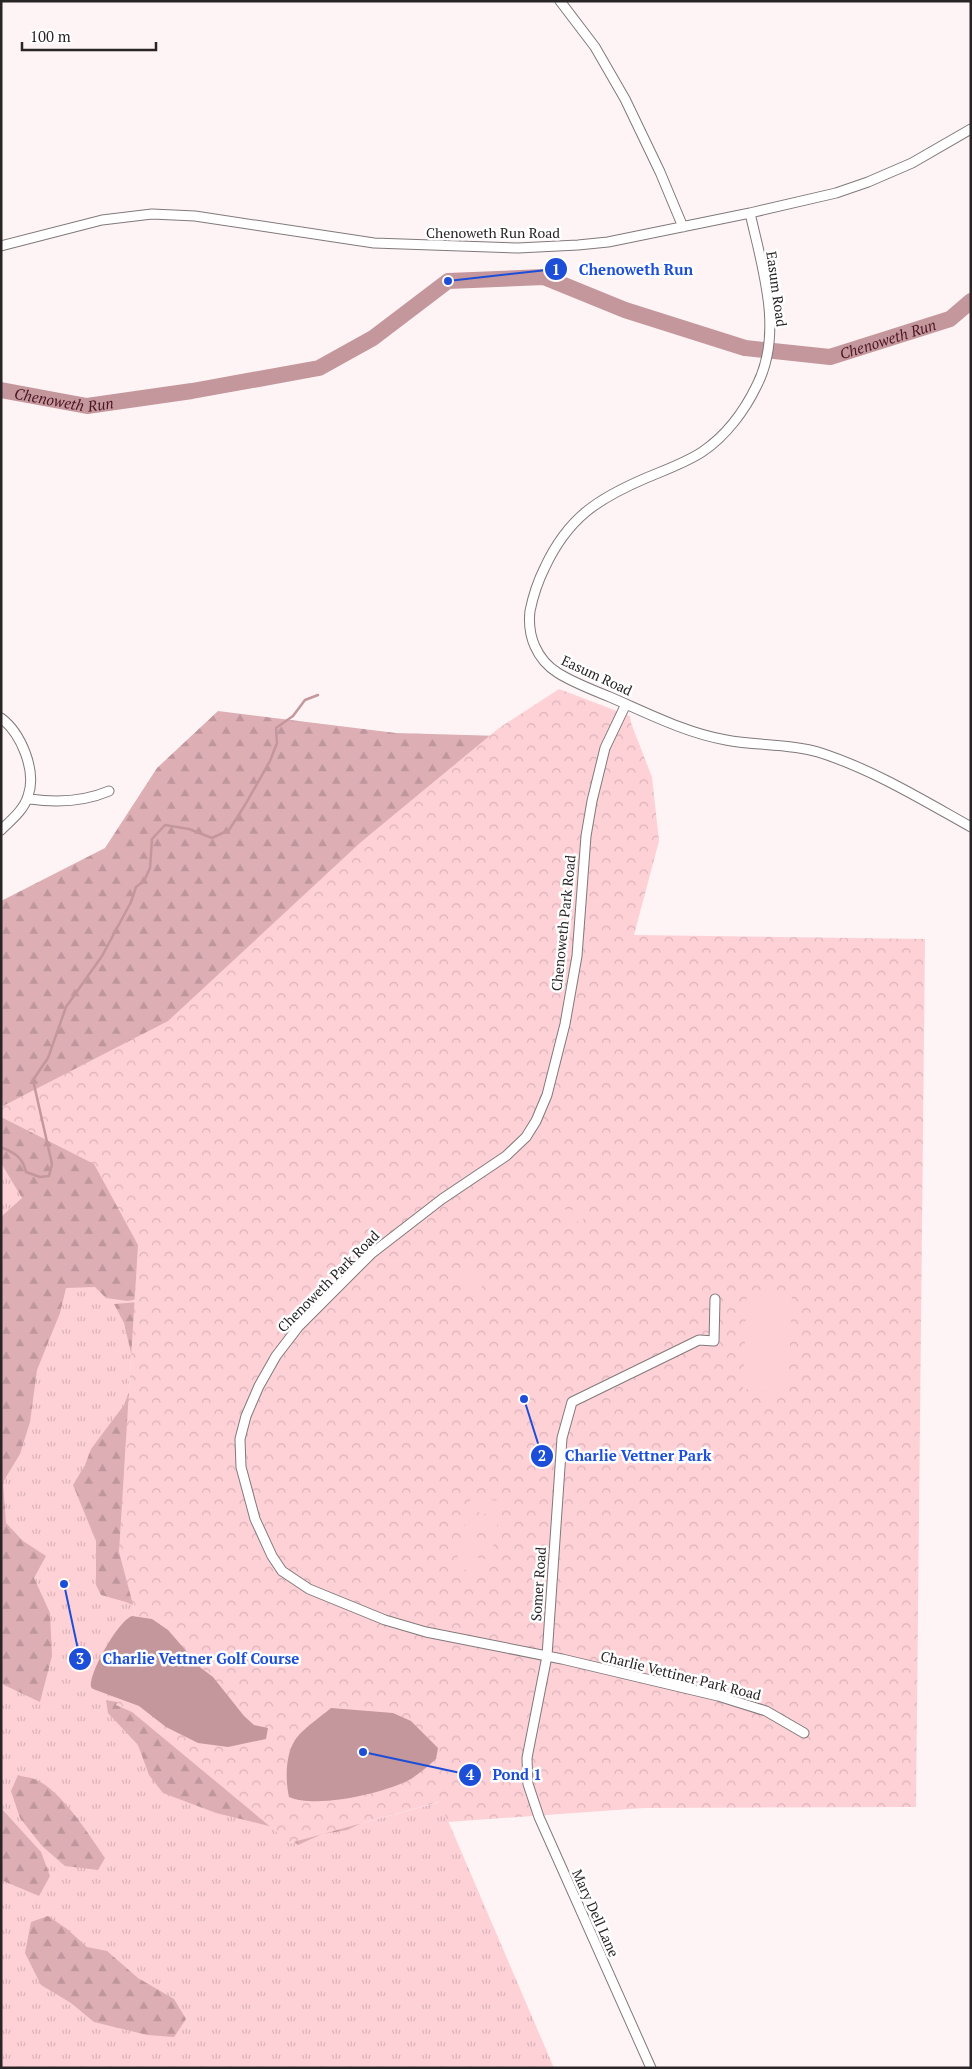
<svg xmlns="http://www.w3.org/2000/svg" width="972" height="2069" font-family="'PT Serif',serif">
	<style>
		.grass { fill: url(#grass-tufts) }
		.forest { fill: url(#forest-firs) }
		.park { fill: url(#park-crowns) }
		.pitch { fill: #fed1d7 }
		.water { fill: #c4979d }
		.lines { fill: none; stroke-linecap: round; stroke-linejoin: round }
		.stream { stroke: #c4979d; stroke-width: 2.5 }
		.river { stroke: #c4979d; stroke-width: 16 }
		.street-casing { stroke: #81797a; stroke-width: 11 }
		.street { stroke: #fff; stroke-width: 9 }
		.labels { text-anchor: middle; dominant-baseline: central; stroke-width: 5; stroke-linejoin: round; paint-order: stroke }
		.street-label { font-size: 14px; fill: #292526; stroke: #fff }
		.water-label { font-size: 15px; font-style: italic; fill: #4e1623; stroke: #fff }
		.leader { fill: none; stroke: #1d4ed8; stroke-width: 2 }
		.callout-dot { fill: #1d4ed8; stroke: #fff; stroke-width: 2 }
		.mark-label { font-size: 15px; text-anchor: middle; font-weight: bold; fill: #fff }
		.callout-label { font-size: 15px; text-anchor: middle; font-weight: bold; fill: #1d4ed8; stroke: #fff; stroke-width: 5; stroke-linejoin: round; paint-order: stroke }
	</style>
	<defs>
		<pattern id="grass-tufts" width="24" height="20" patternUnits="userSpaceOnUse" patternTransform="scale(1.25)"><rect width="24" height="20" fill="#fed1d7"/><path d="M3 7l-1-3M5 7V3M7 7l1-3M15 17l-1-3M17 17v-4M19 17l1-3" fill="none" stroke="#dab3b8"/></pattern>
		<pattern id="forest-firs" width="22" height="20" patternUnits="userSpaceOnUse" patternTransform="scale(1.25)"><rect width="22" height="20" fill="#ddafb5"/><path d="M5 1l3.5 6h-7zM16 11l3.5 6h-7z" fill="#be969c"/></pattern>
		<pattern id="park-crowns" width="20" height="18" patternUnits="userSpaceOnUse" patternTransform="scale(1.25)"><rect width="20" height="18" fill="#fed1d7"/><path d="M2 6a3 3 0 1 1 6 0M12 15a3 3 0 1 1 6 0" fill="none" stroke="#dab3b8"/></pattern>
	</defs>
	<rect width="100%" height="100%" fill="#fef4f5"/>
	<!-- grass -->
	<path class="grass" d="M1 1117 138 1245 119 1552 136 1616 290 1843 440 1802 554 2068H1Z"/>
	<!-- forest -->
	<path class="forest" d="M218 711 396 733 534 737 182 1289 128 1301 106 1298 95 1287 66 1288 60 1313 37 1370 30 1422 20 1454 3 1482 6 1523 23 1541 46 1556 34 1578 50 1613 52 1656 40 1702 4 1685 1 1682V1217L22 1198 1 1163V901L105 848 157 768Z
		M151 1301 389 1810 347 1830 322 1834 298 1845 281 1829 216 1813 163 1793 149 1775 138 1745 108 1713 106 1700 128 1704 147 1611 126 1602 101 1595 96 1585V1541L73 1485 85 1465 91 1449 124 1405 136 1374 124 1323 114 1304Z
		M18 1775C23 1777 29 1777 34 1779 60 1788 89 1835 105 1858L98 1870 65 1866 42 1846 20 1818 11 1791Z
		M1 1808 41 1852 50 1876 39 1896 1 1880Z
		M48 1916 67 1929 87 1947 107 1951 138 1978 174 1999 186 2019 174 2037 147 2035 94 2022 71 2003 41 1985 25 1953 31 1922Z"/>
	<!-- park -->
	<path class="park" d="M559 689 630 716 631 723 652 777 659 841 634 935 925 939 916 1807 644 1808 448 1822 439 1802 290 1843 132 1712 116 1705 136 1616 119 1552 138 1245 94 1164 1 1117V1107L168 1021 361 842 499 728Z"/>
	<!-- pitch -->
	<path class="pitch" d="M561 1209 584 1211 583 1222 560 1220Z
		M461 1265 487 1274 480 1291 455 1282Z
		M747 1290 792 1291 788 1393 743 1389Z
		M471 1496 502 1502 499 1517 468 1510Z
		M467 1515 498 1522 495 1536 464 1529Z
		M463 1534 494 1541 492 1556 460 1548Z
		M458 1554 490 1560 487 1575 456 1568Z"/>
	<!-- water -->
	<path class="water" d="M132 1616 152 1619 168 1630 188 1653 193 1662 213 1677 244 1716 254 1725 268 1728 266 1739 228 1747 198 1743 166 1727 139 1706 93 1689 91 1687C89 1672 119 1620 132 1616Z
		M331 1708 393 1713 411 1721 438 1748 436 1759C428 1766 420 1773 411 1779 385 1793 317 1809 289 1797 285 1779 285 1751 298 1736 307 1726 320 1717 331 1708Z"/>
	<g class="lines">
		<!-- stream -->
		<path class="stream" d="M3 1148C15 1153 23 1158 26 1172L40 1177 49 1176 52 1164 33 1080 48 1058 66 1007 102 956 131 902 136 887 144 881 150 868 152 839 165 825 189 829 212 838 229 830 245 805 270 761 277 743 276 728 293 716 305 700 318 695"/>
		<!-- river -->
		<path class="river" id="s1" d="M1 390 87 406 192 391 319 368 373 338 448 281 544 277 625 310 745 348 830 357 950 319 971 301"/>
		<defs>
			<path id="street" d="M560 1 595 47 625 99 660 172 683 227
				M750 213C762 267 784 332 757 385 745 410 726 436 702 452 685 463 665 470 646 478 597 499 568 518 545 567 538 581 533 596 530 611 527 636 537 660 558 673 574 683 593 690 610 697 647 713 686 733 726 740 756 746 788 743 818 752 872 769 921 799 971 827
				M1 246 102 220 152 214 195 216 374 243 518 248 578 245 608 242 750 213 836 193 868 182 912 163 971 129
				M626 704 605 748 592 801 586 836 577 956 565 1024 547 1095 536 1121 526 1137 506 1156 442 1199 371 1254 299 1326 276 1356 259 1386 246 1416 240 1439 241 1467 255 1519 272 1556 282 1571 309 1589 385 1620 426 1632 562 1659 718 1696 766 1711 804 1733
				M1 718C21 733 37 771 28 796 24 810 11 820 1 830
				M28 796 30 799C58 803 83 802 109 791
				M651 2068 539 1817 528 1784 527 1758 547 1656 562 1438 572 1402 699 1340 714 1341 715 1299"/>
		</defs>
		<!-- street casing -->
		<use href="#street" class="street-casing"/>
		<!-- street -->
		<use href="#street" class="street"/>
	</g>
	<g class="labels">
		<!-- street labels -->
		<g class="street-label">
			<text x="493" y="232">Chenoweth Run Road</text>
			<text transform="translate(777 289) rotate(82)">Easum Road</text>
			<text transform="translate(597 675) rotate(25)">Easum Road</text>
			<text transform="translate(563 923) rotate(-84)">Chenoweth Park Road</text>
			<text transform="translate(328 1281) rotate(-45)">Chenoweth Park Road</text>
			<text transform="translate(538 1584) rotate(-86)">Somer Road</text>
			<text transform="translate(681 1675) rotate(14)">Charlie Vettiner Park Road</text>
			<text transform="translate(596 1913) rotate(66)">Mary Dell Lane</text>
		</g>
		<!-- water labels -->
		<g class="water-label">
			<text stroke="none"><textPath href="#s1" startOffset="934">Chenoweth Run</textPath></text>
			<text stroke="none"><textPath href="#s1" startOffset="64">Chenoweth Run</textPath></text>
		</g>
	</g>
	<!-- callouts -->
	<path class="leader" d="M448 281L556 269M524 1399L542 1456M64 1584L80 1659M363 1752L470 1775"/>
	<g class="callout-dot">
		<circle cx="448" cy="281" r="5"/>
		<circle cx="524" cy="1399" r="5"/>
		<circle cx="64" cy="1584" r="5"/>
		<circle cx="363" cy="1752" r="5"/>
		<circle cx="556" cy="269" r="12"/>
		<circle cx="542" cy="1456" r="12"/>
		<circle cx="80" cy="1659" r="12"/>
		<circle cx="470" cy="1775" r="12"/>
	</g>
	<g class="mark-label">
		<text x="556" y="275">1</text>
		<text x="542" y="1461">2</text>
		<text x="80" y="1664">3</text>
		<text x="470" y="1780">4</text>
	</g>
	<g class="callout-label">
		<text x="636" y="275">Chenoweth Run</text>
		<text x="638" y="1461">Charlie Vettner Park</text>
		<text x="201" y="1664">Charlie Vettner Golf Course</text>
		<text x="517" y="1780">Pond 1</text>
	</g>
	<!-- border -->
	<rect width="972" height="2069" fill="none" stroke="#292526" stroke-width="5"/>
	<!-- scale -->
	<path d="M22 42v8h134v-8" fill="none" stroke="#292526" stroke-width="2.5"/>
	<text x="30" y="42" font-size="15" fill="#292526" stroke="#ffffff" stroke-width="4" paint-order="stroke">100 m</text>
</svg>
